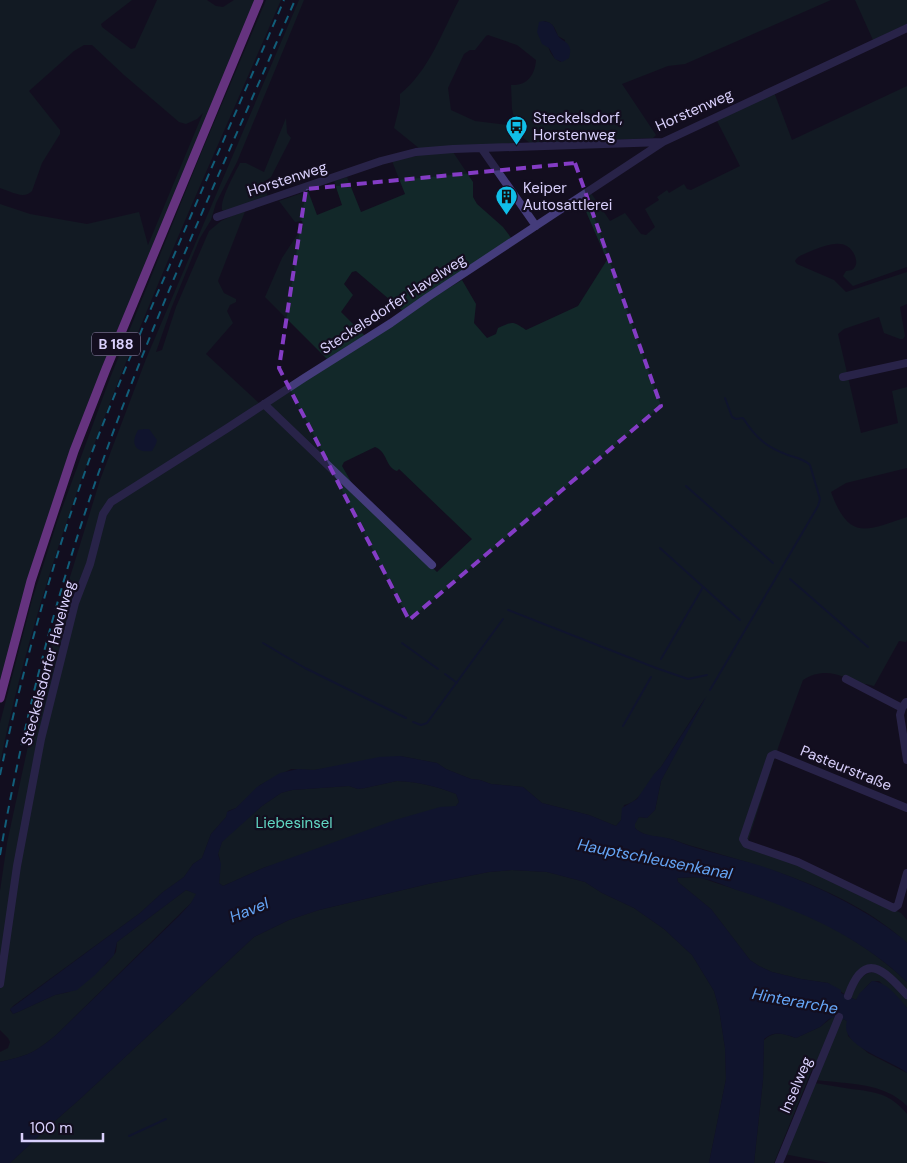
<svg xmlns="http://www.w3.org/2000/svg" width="907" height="1163" font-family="'DM Sans',sans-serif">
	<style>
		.green { fill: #122829; fill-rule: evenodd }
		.water { fill: #0e1c3e; fill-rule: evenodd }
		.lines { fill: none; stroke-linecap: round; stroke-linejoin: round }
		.stream { stroke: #0e1c3e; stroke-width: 2 }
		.minor { stroke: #443c7b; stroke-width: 8 }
		.major { stroke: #c95ff4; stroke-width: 9 }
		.rail { stroke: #10bfe8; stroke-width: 2; stroke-dasharray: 8 6; stroke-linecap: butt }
		.marked { fill: none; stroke: #843cc5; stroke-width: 4; stroke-dasharray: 10 6; stroke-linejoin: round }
		.labels { text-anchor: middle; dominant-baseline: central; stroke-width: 4.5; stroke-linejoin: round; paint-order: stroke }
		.shield { fill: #130e1f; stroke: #9e96ba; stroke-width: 1 }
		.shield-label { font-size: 14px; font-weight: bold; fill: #d9d0fc }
		.street-label { font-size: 15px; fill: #d9d0fc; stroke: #130e1f }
		.poi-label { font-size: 15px; fill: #d9d0fc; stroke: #130e1f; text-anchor: start }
		.park-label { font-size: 15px; fill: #61d6c3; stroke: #130e1f }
		.water-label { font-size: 16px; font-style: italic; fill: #65a5f5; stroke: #130e1f }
	</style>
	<rect width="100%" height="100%" fill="#130e1f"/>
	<!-- green -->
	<path class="green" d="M0 0H132L101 24 102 27 131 49 135 48 157 0H207L216 6 223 7 234 0H255L93 393 0 684V204L30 214 87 224 139 212 148 245 203 113 197 119 186 124 179 122 124 75 92 45H84L74 51 29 91 60 130V134L42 163 32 191C24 200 10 191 0 188Z
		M266 0H281C174 249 55 496 0 763V723L32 600 57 522 110 378 202 151Z
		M299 0H304L237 162 216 203 211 220 200 238 171 309 156 352 162 350 176 307 209 231 221 221 246 209 218 281 224 293 236 299V302L230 305 227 311 233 323 206 354 259 403 109 501 89 560 75 592 54 673 104 517 109 510 117 502 424 303 462 280 476 304 474 323 487 338 496 334 498 328C513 321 513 321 526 330L578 306 607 260 581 200 591 193 610 221 625 213 641 234 646 235 655 227 645 209 659 200 657 197 667 190 669 193 684 184 687 189 691 190 740 166 716 119 774 92 792 140 907 86V267L853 286 843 276 846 271 852 270C857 266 857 262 855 256 847 236 826 245 811 251 805 254 798 255 795 261L797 264 834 280 846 292 907 272V304L900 307 905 336 903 339H900L884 333 879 317 844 329 838 334 861 433 898 423 892 391 907 387V468L846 483 831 492C849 541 866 531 907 517V640L906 642 899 641 874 686 866 684 863 685C842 676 825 666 803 680L779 745 746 847 794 863 901 913 907 920V943C852 893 776 870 706 850 696 847 684 844 674 840 663 836 648 838 637 830 632 826 636 821 639 817L647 818 655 810 661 781 705 698 661 767C649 779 642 802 624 805L621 820 616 826 589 815 542 803 523 787 491 784 480 780 471 779 446 769 437 763 400 756 314 770 291 769 260 785 236 808 228 811 226 817 211 834 202 858 193 864 184 877 163 892 140 913 13 1006 10 1010 13 1014 18 1012 55 995 69 992 106 964 116 952 117 942 186 890 197 894 191 903 55 1036C32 1055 27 1055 0 1062V1052L8 1048 10 1042 8 1038 0 1030V891L7 843 44 672 70 577 100 480 146 359ZM375 447C388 452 385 467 397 471L399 469 472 539 437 572 361 499 342 466 344 462Z
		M459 0H831L685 64 668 66 622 84 656 135 653 138 531 144 521 136 514 143 420 149 394 128 400 104V94C429 71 442 32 459 0ZM543 21C553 22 555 28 558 36L565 40 561 62C546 56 546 35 543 21ZM488 35 517 45 536 60C535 75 527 86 511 85L512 109 516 126 475 121 451 110 448 88 464 54 470 50H475L486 36Z
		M855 0H907V24L873 40Z
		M286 118 287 133 291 138 271 177 264 182 268 198 224 211 222 210C220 199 235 173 240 163H246L264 172Z
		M453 152 473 182V197L477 204 503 227 512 239 403 311 356 271 352 272 344 284 353 295 341 312 365 336 327 359 265 297 282 258 303 226 302 221 295 222 279 201 308 191 317 215 342 205 334 181 347 177 361 212 405 194 392 161 426 154Z
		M397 781C419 782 436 786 456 794L459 802 456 806 263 868 223 886 219 883 220 860 218 853 222 842 226 837 262 806 281 793 292 790 349 786 358 789 365 788Z
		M512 870 547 872 585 882 602 893 634 908 664 929 692 955 714 991 719 1009 725 1048 726 1079 709 1163H10L42 1133 41 1130 55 1121 80 1099 254 937 289 920 319 910 428 884 489 872Z
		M699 877C732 889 766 898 797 911 837 928 876 952 907 982V990C895 978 872 950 856 974 852 980 849 988 846 995L828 983 801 979 772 972 759 966 750 960 711 909 678 882 677 878Z
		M875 972 880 974 907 998V1008L879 981H872L865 988 856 1000 850 997C856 984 860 973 875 972Z
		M834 1016H837L847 1021 848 1036 868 1053 907 1073V1106C884 1082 847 1084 816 1080L812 1069 774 1163H754L763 1080 764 1040C775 1030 784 1034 796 1038L820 1027Z
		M815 1083C827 1085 839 1087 851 1089 875 1092 890 1093 907 1114V1163H830L784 1154Z"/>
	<!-- water -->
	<path class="water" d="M543 21C554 23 553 26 557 34 562 44 574 40 569 58L562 62 555 59 549 48 542 44 537 32 539 22Z
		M144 429H149L157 440 156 444 152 451C135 453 130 444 138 430Z
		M707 696 661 781 655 810 647 818 639 817 635 824V828C645 838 662 835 674 840 701 851 733 857 761 866 812 883 861 906 903 939L907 943V982C861 937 801 911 740 891 727 887 714 880 700 878 693 876 685 878 677 878L678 882 711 909 750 960 759 966 772 972 801 979 828 983 841 990V993L856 1000 859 994 872 981C887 982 898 997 907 1008V1073C893 1060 838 1047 847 1021L837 1016 829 1019 820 1027 796 1038C784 1034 775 1030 764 1039L763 1080 754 1163H709L726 1079 725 1048 719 1009 714 991 692 955 664 929 634 908 602 893 585 882 547 872 512 870 489 872 428 884 319 910 289 920 254 937 80 1099 55 1121 41 1130 42 1133 10 1163H0V1062C27 1055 32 1055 55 1036L179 916 191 903 196 894 186 890 117 942 114 955 95 975 77 990 55 995 18 1012 13 1014 10 1009 140 913 163 892 184 877 193 864 202 858 211 834 226 817 227 812 236 808 257 787 280 773 298 769 314 770 379 757 400 756 437 763 446 769 471 779 480 780 491 784 523 787 542 803 589 815 616 826 621 820 622 808 637 799 654 774 661 767ZM397 781C419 782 436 786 456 794L459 802 456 806 440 807 395 820 263 868 223 886 219 883 221 864 218 854 222 842 262 806 281 793 292 790 349 786 358 789 365 788Z"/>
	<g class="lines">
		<!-- stream -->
		<path class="stream" d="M686 486 773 563
			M660 548 740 620
			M790 579 868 647
			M508 610 656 668 688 679 707 675
			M263 643 305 668 406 718
			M402 643 438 669
			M661 659 703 587
			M445 674 457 683
			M710 690 818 506 820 499 810 465C804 459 796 458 788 455 766 447 756 438 743 418L736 419 732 417 725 398
			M413 722 421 725 427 723 503 619
			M623 726 651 677
			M129 1136 166 1119"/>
		<!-- minor -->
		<path class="minor" d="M482 149 536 226
			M217 217 381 161 416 152 453 149 663 142 907 28
			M843 377 907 363
			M264 404 432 565
			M846 679 902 708 906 702H907
			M902 708 900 715 907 760
			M907 808 775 754 771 756 743 839 746 844 798 862 894 908 898 905 907 873
			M0 984 17 866 41 739 75 603 90 564 103 514 111 502 226 429 304 378 391 323 428 297 663 142
			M848 996C864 950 883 969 907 995
			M779 1163 839 1017"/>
		<!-- major -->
		<path class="major" d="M0 698 31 581 74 451 106 369 259 0"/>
		<!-- rail -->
		<path class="rail" d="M0 775C23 666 53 560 91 455 116 389 144 324 172 260 209 173 247 87 284 0
			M0 855C23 722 57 590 102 463 158 305 229 153 295 0"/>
	</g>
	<!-- marked area -->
	<path d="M0 0H907V1163H0ZM575 163 661 406 409 620 279 368 306 189Z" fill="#130e1f" fill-opacity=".55" fill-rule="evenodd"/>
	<path class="marked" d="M575 163 661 406 409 620 279 368 306 189Z"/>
	<!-- icons -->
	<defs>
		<symbol id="bus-pin" viewBox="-11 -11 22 30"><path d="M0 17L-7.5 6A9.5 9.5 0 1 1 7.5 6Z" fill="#10bfe8" stroke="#130e1f"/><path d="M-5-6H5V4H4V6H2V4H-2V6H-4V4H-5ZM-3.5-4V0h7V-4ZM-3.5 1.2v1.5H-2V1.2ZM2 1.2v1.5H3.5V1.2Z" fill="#111"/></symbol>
		<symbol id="building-pin" viewBox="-11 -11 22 30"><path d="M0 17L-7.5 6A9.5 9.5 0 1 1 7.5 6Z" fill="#10bfe8" stroke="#130e1f"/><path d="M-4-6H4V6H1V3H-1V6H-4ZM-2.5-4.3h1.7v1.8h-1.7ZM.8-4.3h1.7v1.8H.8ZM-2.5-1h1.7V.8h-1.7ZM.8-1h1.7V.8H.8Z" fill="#111"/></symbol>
	</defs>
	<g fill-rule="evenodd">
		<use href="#bus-pin" x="504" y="114" width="25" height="34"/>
		<use href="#building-pin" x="494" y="184" width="25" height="34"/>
	</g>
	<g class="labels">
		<!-- shield labels -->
		<rect class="shield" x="92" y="332.5" width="48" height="23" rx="4"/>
		<g class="shield-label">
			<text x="116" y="344">B 188</text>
		</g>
		<!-- street labels -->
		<g class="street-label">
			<text transform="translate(694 110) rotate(-24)">Horstenweg</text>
			<text transform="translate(287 179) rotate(-18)">Horstenweg</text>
			<text transform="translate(393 304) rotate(-33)">Steckelsdorfer Havelweg</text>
			<text transform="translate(48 663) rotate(-75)">Steckelsdorfer Havelweg</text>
			<text transform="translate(846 768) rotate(22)">Pasteurstraße</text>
			<text transform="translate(796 1085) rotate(-67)">Inselweg</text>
		</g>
		<!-- poi labels -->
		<g class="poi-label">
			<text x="533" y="118">Steckelsdorf,<tspan x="533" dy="17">Horstenweg</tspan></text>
			<text x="523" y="188">Keiper<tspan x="523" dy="17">Autosattlerei</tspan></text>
		</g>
		<!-- park labels -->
		<g class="park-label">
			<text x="294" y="823">Liebesinsel</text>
		</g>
		<!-- water labels -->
		<g class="water-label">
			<text transform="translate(655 859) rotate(11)">Hauptschleusenkanal</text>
			<text transform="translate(249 910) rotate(-22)">Havel</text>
			<text transform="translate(795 1001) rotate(10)">Hinterarche</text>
		</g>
	</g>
	<!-- scale -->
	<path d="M22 1133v8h81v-8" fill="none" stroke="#d9d0fc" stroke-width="2.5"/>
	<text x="30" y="1133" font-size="15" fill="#d9d0fc" stroke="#130e1f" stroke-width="4" paint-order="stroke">100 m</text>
</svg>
